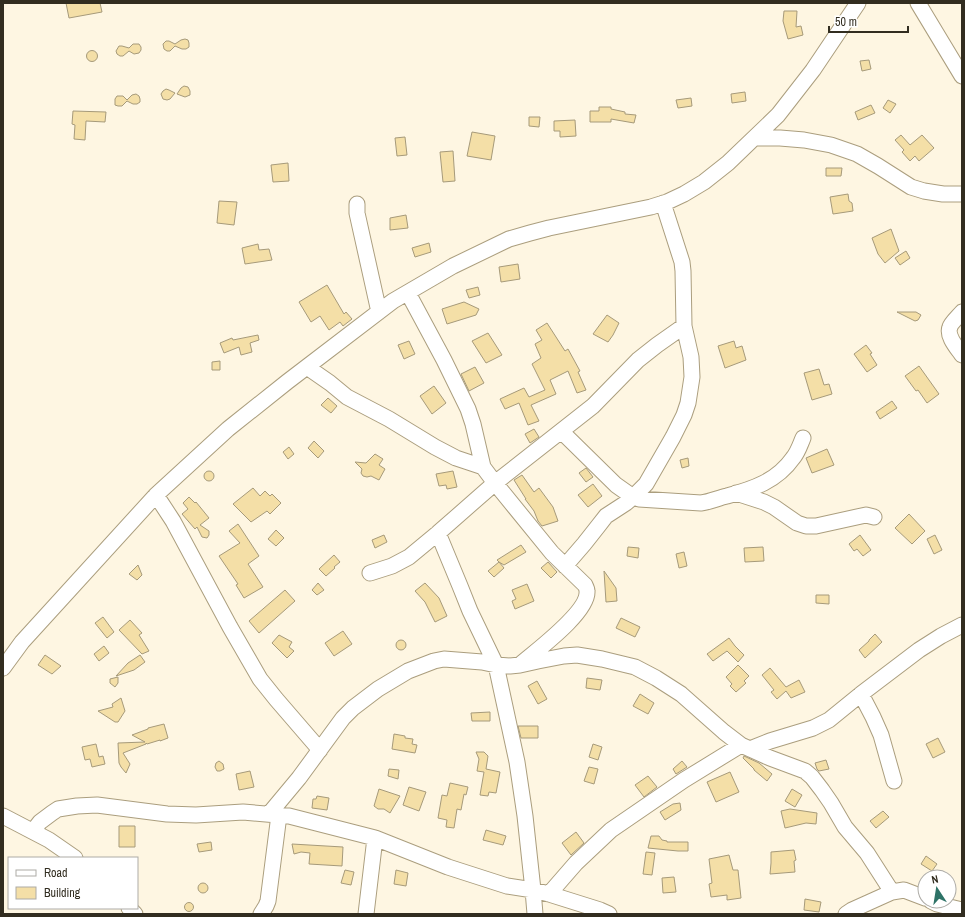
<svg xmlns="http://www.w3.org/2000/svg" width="965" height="917" font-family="'Archivo Narrow',sans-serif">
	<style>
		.building { fill: #f4dfa7; stroke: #a69a7a }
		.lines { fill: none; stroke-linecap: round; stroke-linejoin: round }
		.minor-casing { stroke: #ab9e7e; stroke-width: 17 }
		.minor { stroke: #fff; stroke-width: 15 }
	</style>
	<rect width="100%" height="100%" fill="#fef6e2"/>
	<!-- building -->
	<path class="building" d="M66 3H100L102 12 69 18Z
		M784 11H797L796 27 801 26 803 35 788 39 783 21Z
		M185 39 188 40 189 43V47L186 49H182L175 46 170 51H167L164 49 163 44 166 41H169L175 44 181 40Z
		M133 44H139L141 47V50L139 53 134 54 129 51 123 56H120L117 54 116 51 119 46H122L129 48Z
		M86.5 56a5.5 5.5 0 1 1 11 0a5.5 5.5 0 1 1-11 0Z
		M869 60 871 69 862 71 860 61Z
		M184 86 188 87 190 91V95L185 97 177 94 181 88Z
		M166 89 169 90 175 93 170 99 167 100 163 99 161 94 163 91Z
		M745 92 746 101 732 103 731 94Z
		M136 94 139 96 140 99V102L137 104H133L127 101 122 106H118L115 105V99L117 96H123L127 100 132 95Z
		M691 98 692 106 678 108 676 100Z
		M888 100 896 104 890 113 883 108Z
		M871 105 875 113 858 120 855 112Z
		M599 107H611V109L625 112V114L636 115 634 123 611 119V122H590V111H599Z
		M73 111 106 112 105 122 86 121 85 140 74 139 75 125 72 124Z
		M529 117H540L539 127 529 126Z
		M575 120 576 136 560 137V131H554V121Z
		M472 132 495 136 491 160 467 156Z
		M901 135 910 145 922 135 934 148 919 161 915 156 910 161 902 152 904 150 895 140Z
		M405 137 407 155 397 156 395 138Z
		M453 151 455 181 443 182 440 152Z
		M288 163 289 181 273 182 271 165Z
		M826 168H842L841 176H826Z
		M848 194 849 201 852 203 853 211 833 214 830 197Z
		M219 201 237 202 234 225 217 223Z
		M406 215 408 228 390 230V218Z
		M891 229 899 251 885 263 878 254 872 238Z
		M429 243 431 252 415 257 412 248Z
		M258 244 259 250 269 249 272 260 245 264 242 248Z
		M906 251 910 258 900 265 895 258Z
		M518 264 520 279 501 282 499 267Z
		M327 285 344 314 346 312 352 319 343 326 340 322 329 330 320 316 311 322 299 302Z
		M478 287 480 295 469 298 466 290Z
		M464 302 479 309 476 315 447 324 442 309Z
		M897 312H916L921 315 918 320 915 321Z
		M607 315 619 323 613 335 608 342 593 334Z
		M547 323 565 351 568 349 580 371 578 372 586 390 577 393 568 371 550 380 556 394 531 405 539 421 528 425 519 403 505 409 500 399 524 388 529 397 545 390 532 364 541 358 535 344 542 340 536 330Z
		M488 333 502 355 486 363 472 341Z
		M258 335 259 340 250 343 252 352 241 355 239 347 224 353 220 343 232 338 233 340Z
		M409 341 415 354 404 359 398 345Z
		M734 341 736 348 742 346 746 360 725 368 718 346Z
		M866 345 872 353 870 354 877 365 867 372 854 354Z
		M220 361V370H212V362Z
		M919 366 939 394 927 403 918 390 916 391 905 376Z
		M475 367 484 383 469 391 461 374Z
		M819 369 824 385 829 384 832 394 812 400 804 373Z
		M434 386 446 403 432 414 420 396Z
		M328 398 337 406 331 413 321 405Z
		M892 401 897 408 880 419 876 412Z
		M534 429 539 437 530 443 525 434Z
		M314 441 324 451 318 458 308 448Z
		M289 447 294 454 288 459 283 452Z
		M827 449 834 465 812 473 806 458Z
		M375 454 383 459 379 465 385 469 379 480 371 476 367 477 363 476 361 473 362 469 355 462 366 463Z
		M688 458 689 466 682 468 680 460Z
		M586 468 593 477 586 482 579 473Z
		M453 471 457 487 447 489 446 485 439 486 436 474Z
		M204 476a5 5 0 1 1 10 0a5 5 0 1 1-10 0Z
		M522 475 534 492 539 488 553 507 558 521 542 526 538 521 534 511 525 499H526L514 480Z
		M593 484 602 496 588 507 578 495Z
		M253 488 260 496 265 491 270 496 272 494 281 503 270 514 267 511 251 522 233 504Z
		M189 497 195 503 196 502 209 518 200 525 209 531V535L207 538 202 537 197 527 195 529 182 514 188 509 183 503Z
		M909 514 925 531 912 544 895 528Z
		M238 524 259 556 248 564 263 587 244 598 236 585 238 584 219 556 240 543 229 531Z
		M276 530 284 538 276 546 268 539Z
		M384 535 387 542 375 548 372 540Z
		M860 535 871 550 863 556 857 549 854 551 849 544Z
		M935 535 942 550 934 554 927 539Z
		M521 545 526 552 504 565 499 562 504 568 494 577 488 571 499 562 497 560Z
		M628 547 639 548 638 558 627 556Z
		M763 547 764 561 745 562 744 548Z
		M684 552 687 566 679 568 676 554Z
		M334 555 340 562 334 567 335 568 326 576 319 569Z
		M548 562 557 572 551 578 541 568Z
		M138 565 142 575 137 580 129 574Z
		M604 571 616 588 617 601 606 602Z
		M318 583 324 590 317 595 312 590Z
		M425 583 439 598 447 616 435 622 425 602 415 591Z
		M527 584 534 601 515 609 512 601 516 599 512 590Z
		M285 590 295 601 259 633 249 621Z
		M816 595H829V604L816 603Z
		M103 617 114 632 107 638 95 623Z
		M621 618 640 627 635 637 616 628Z
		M130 620 142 633 139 635 149 651 142 654 119 630Z
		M343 631 352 644 334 656 325 643Z
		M875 634 882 642 865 658 859 650 869 641V640Z
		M279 635 292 642 289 647 294 651 287 658 272 643Z
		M729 638 735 646 744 655 738 662 727 651 713 661 707 654Z
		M396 645a5 5 0 1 1 10 0a5 5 0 1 1-10 0Z
		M104 646 109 653 99 661 94 654Z
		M45 655 61 666 52 674 38 665Z
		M140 655 145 662 134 670 116 676 128 663Z
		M738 665 749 676 744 681 746 683 736 692 730 686 732 684 726 677Z
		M770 668 786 687 799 680 805 692 791 698 786 691 777 699 771 692 774 690 762 675Z
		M118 677V683L115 687 110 683V679Z
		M587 678 602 680 600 690 586 688Z
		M537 681 547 699 538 704 528 686Z
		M640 694 654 703 648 714 633 706Z
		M121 698 125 711 118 722H115L98 711 113 707 112 704Z
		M490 712V721H472L471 713Z
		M164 724 168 738 160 741V740L147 744 146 743V744L123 753 130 764 126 773 121 767 119 763 118 743 145 742 132 735 148 729V728Z
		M518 726H538V738H521Z
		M394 734 405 736V738L413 739 412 744 417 745 415 753 392 749Z
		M938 738 945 752 933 758 926 744Z
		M96 744 99 757 103 756 105 764 92 767 90 759 85 760 82 747Z
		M593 744 602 747 598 760 589 757Z
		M476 752H484L488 756 486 769 500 772 496 793 489 792 488 796 480 795 484 772 477 771 479 759Z
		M744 756 759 763 772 774 767 781 754 770V769L743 758Z
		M826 760 829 769 819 771 817 769 815 763Z
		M219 761 223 764 224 769 220 771H217L215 767 216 763Z
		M682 761 687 767 676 774 673 769Z
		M589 767 598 769 594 784 584 781Z
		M389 769 399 770 398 779 388 776Z
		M250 771 254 787 239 790 236 774Z
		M730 772 739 792 716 802 707 782Z
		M648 776 657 787 644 797 635 785Z
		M450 783 468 787 466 795 464 794 461 810 457 809 454 828 446 827 447 820 438 818 442 795 447 796Z
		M409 787 426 792 419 811 403 805Z
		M379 789 400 796 390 813 384 809H378L374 806Z
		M792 789 802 795 795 807 785 801Z
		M317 796 329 798 327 810 312 808 313 799H316Z
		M680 803 681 810 665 820 660 812 673 804Z
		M790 809 817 813 816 824 806 823 785 828 781 811Z
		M883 811 889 817 876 828 870 821Z
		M119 826H135V847H119Z
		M486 830 506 836 503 845 483 840Z
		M576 832 584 843 571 855 562 843Z
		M651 836H659L662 840 667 841V842H688V851H678L648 848Z
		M211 842 212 850 199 852 197 844Z
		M292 844 343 847 342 866 309 864 310 853 301 852 294 854Z
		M794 850 796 860 794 861 795 872 770 874 771 863V852Z
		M646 852 655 853 652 875 643 874Z
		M729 855 733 870H738L741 898 727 900V895L711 897 709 884 712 883 709 859Z
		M926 856 937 864 932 871 921 864Z
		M345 870 354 872 351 885 341 883Z
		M396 870 408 873 406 886 394 884Z
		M674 877 676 892 663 893 662 878Z
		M198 888a5 5 0 1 1 10 0a5 5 0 1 1-10 0Z
		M805 899 821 902 819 912 804 910Z
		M184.5 907a4.5 4.5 0 1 1 9 0a4.5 4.5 0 1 1-9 0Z"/>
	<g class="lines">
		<defs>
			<path id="minor" d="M918 3 962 76
				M755 138H780L804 140 831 145 857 154 878 166 911 187 924 191 943 194H962
				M357 204V213L379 312
				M408 293 444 360 468 409 473 424 483 467 495 483 552 553 585 585C586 587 587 589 587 591 589 612 537 650 522 663
				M962 312C959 316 951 323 950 327 946 336 958 349 962 355
				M307 367 330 383 347 397 389 419 435 447 456 458 483 467
				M561 431 616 485 633 497 639 499 701 503C710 502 718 498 727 496 753 489 777 481 793 458 798 452 800 445 803 438
				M736 493 764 502 774 507 797 523 806 526H816L866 515 874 517
				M156 495 173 521 230 627 260 679 276 699 320 750
				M438 533 460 586 470 611 496 665 517 762 525 816 533 890 535 914
				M565 566 584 544 599 525 606 516 626 503 633 497 646 484 673 437 684 415 688 403 692 377 691 357 684 326 683 271 682 262 663 203
				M370 573 392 566 409 557 438 533 495 483 593 406 638 360 657 345 684 326
				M3 668 22 642 156 495 228 429 287 382 393 301 453 266 509 239 530 233 549 228 651 207 667 202 684 194 704 182 728 163 778 115 813 70 858 3
				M861 694 873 717 881 735 894 781
				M750 749 770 741 813 728 829 720 861 694 919 650 941 636 962 625
				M269 814 299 778 343 718 353 708 378 689 408 671 434 661 444 659 482 662 496 665 510 666 520 665 538 661 564 656 577 655 602 659 635 667 656 678 681 694 724 732 741 745 770 758 805 771 812 777 822 790 831 803 845 827 867 853 892 892 904 890 925 898
				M3 816 49 840 75 858
				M33 831 40 822 52 813 58 809 77 806 97 805 167 814 196 815 243 812 289 816 375 838 448 867 507 886 533 890 549 894 600 910 609 914
				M549 894 576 863 611 830 684 780 741 745
				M931 901 937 904 962 910
				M129 908 135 914
				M261 914 266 906 268 901 279 815
				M366 914 375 838
				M846 914 852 910 892 892"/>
		</defs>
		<!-- minor casing -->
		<use href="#minor" class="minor-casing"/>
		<!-- minor -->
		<use href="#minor" class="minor"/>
	</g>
	<!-- border -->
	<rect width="965" height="917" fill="none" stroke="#322d20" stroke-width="8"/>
	<!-- legend -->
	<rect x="8" y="857" width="130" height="52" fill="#ffffff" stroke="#adaba6"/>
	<rect x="16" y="870" width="20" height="6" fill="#ffffff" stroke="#adaba6"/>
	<text x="44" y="877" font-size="12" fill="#322d20">Road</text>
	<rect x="16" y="887" width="20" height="12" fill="#f4dfa7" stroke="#adaba6"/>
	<text x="44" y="897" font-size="12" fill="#322d20">Building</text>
	<!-- north arrow -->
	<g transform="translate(937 889) rotate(348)"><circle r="19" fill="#ffffff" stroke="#adaba6"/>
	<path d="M0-3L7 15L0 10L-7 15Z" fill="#2e7367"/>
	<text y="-6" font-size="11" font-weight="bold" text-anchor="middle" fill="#322d20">N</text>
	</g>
	<!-- scale -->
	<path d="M829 26v6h79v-6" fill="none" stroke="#322d20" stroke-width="2"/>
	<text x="835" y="26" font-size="12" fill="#322d20" stroke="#ffffff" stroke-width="3" paint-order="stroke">50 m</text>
</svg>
